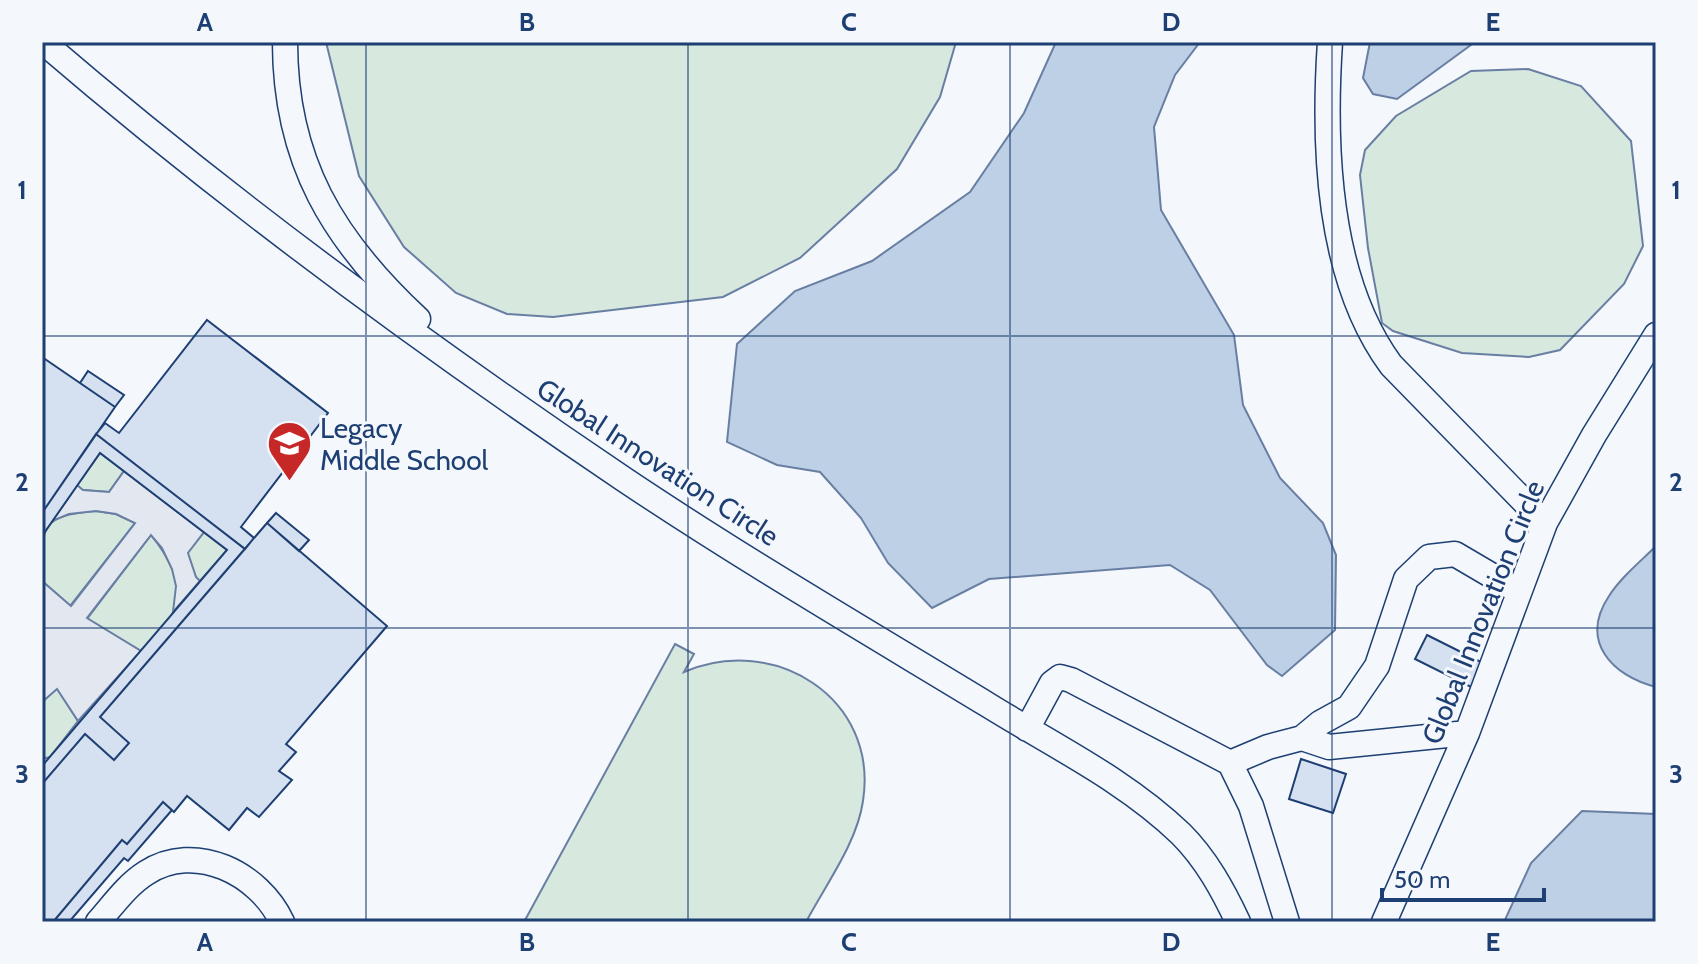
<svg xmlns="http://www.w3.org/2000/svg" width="1698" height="964" font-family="Cabin,sans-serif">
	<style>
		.green { fill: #d7e8df; stroke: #687fa3; stroke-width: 2 }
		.parking { fill: #e3e8f0; stroke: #687fa3; stroke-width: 2 }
		.water { fill: #bed0e5; stroke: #687fa3; stroke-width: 2 }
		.building { fill: #d5e0f0; stroke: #1d3f73; stroke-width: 2 }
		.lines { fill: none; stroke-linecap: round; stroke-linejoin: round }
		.minor-casing { stroke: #1d3f73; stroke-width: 27 }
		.minor { stroke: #f4f7fb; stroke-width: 24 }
		.grid { fill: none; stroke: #1d3f73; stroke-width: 2; stroke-opacity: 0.55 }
		.labels { text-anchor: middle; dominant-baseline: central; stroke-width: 6; stroke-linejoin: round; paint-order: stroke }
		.poi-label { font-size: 28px; fill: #1d3f73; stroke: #f4f7fb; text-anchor: start }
		.street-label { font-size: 28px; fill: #1d3f73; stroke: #f4f7fb }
		.neatline { fill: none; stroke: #1d3f73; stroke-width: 3 }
		.grid-label { font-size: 26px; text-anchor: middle; font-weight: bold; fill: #1d3f73 }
	</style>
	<rect width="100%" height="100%" fill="#f4f7fb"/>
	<!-- green -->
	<path class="green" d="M326 42H956L940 97 897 169 800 258 723 297 553 317 507 314 456 293 404 247 359 176Z
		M1528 69 1581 86 1631 141 1643 246 1624 284 1560 350 1529 357 1462 353 1393 331 1382 323 1368 248 1360 175 1365 150 1396 116 1471 71Z
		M100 453 124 471 109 492 82 490 77 485Z
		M96 511 116 514 135 523 70 606 42 581C42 530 37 515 96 511Z
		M204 532 227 550 200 581 196 578 187 553Z
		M151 535C167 554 185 585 174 611 167 625 151 639 141 651L87 619Z
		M675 644 694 654 684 672C774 633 879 698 863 801 857 843 826 884 806 922H524Z
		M57 688 78 721 50 757 42 759V702Z"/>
	<!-- parking -->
	<path class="parking" d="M124 471 204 532 188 553 196 577 200 581 173 612 176 586 172 569 162 548 151 535 87 618 141 651 78 721 57 689 42 702V581L71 606 135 523 116 514 96 511 69 514 52 521 77 485 83 490 109 492Z"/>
	<!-- water -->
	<path class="water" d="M1056 42H1200L1175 75 1154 127 1161 210 1234 335 1243 405 1280 478 1323 523 1336 555 1335 630 1282 676 1267 665 1210 590 1170 565 989 579 932 608 888 563 861 518 820 472 777 465 727 442 737 344 795 291 872 261 970 192 1024 113Z
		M1370 42H1475L1397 99 1373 94 1363 78Z
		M1656 546V687C1612 676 1579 641 1609 596 1621 577 1640 562 1656 546Z
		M1582 811 1656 814V922H1504L1531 863Z"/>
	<!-- building -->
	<path class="building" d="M207 320 328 413 241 527 254 538 245 549 96 434 105 423 119 433Z
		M42 357 115 407 42 513Z
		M88 371 124 395 115 407 80 383Z
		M96 434 245 549 100 717 129 743 114 760 85 734 42 784V766L227 550 100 453 42 536V513Z
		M276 513 309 540 299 551 267 523Z
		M267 523 387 626 286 744 296 752 279 771 292 780 259 817 247 808 229 830 187 796 174 812 163 802 127 844 122 840 53 922H42V784L85 734 114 760 129 743 100 717Z
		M1427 635 1483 663 1471 687 1415 659Z
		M1301 759 1346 774 1333 813 1289 799Z
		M163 802 172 810 128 861 124 858 69 922H53L122 840 127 844Z"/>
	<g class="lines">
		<defs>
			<path id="minor" d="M43 42C227 200 423 344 625 480 743 559 866 631 988 705 1054 746 1125 780 1181 834 1206 859 1223 890 1238 922
				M285 42C285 161 333 240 418 319
				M1330 42C1323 146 1327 278 1391 365L1545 523
				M1027 729 1052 683 1060 677 1071 680 1230 763 1268 747 1302 738
				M1467 733 1329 747 1302 738 1320 723 1349 707 1377 666 1406 579 1429 557 1455 554 1518 591
				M1230 763 1251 806 1287 922
				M98 922C113 905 127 885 146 873 195 841 259 873 282 922
				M1384 922 1467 733 1545 523 1594 435 1656 335"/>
		</defs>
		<!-- minor casing -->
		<use href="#minor" class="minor-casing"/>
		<!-- minor -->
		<use href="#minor" class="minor"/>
	</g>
	<!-- grid -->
	<path class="grid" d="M366 42V922M688 42V922M1010 42V922M1332 42V922M42 336H1656M42 628H1656"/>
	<!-- icons -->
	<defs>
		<symbol id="school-pin" viewBox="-11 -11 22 30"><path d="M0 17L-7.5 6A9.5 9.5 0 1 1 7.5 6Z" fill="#c62828" stroke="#f4f7fb"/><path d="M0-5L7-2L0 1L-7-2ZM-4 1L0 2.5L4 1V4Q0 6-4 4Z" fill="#fff"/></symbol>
	</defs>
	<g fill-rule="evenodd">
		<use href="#school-pin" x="264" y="418" width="51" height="69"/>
	</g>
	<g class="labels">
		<!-- poi labels -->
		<g class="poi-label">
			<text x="320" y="428">Legacy<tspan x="320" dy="32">Middle School</tspan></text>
		</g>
		<!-- street labels -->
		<g class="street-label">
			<text transform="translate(658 462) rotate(33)">Global Innovation Circle</text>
			<text transform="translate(1483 612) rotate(-68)">Global Innovation Circle</text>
		</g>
	</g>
	<!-- border -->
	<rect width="1698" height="964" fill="none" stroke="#f4f7fb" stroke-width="88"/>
	<!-- scale -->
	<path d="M1382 888v12h162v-12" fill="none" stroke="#1d3f73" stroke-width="4"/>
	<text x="1394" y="888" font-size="24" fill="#1d3f73" stroke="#f4f7fb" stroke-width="6" paint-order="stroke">50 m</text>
	<rect x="44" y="44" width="1610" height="876" class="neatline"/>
	<g class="grid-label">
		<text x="205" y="31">A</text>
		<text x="527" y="31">B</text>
		<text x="849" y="31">C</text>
		<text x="1171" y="31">D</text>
		<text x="1493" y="31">E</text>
		<text x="22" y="199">1</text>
		<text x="1676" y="199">1</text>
		<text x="22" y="491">2</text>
		<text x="1676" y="491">2</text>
		<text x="22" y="783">3</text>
		<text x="1676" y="783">3</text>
		<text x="205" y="951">A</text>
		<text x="527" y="951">B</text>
		<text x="849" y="951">C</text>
		<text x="1171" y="951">D</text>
		<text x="1493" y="951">E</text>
	</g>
</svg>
